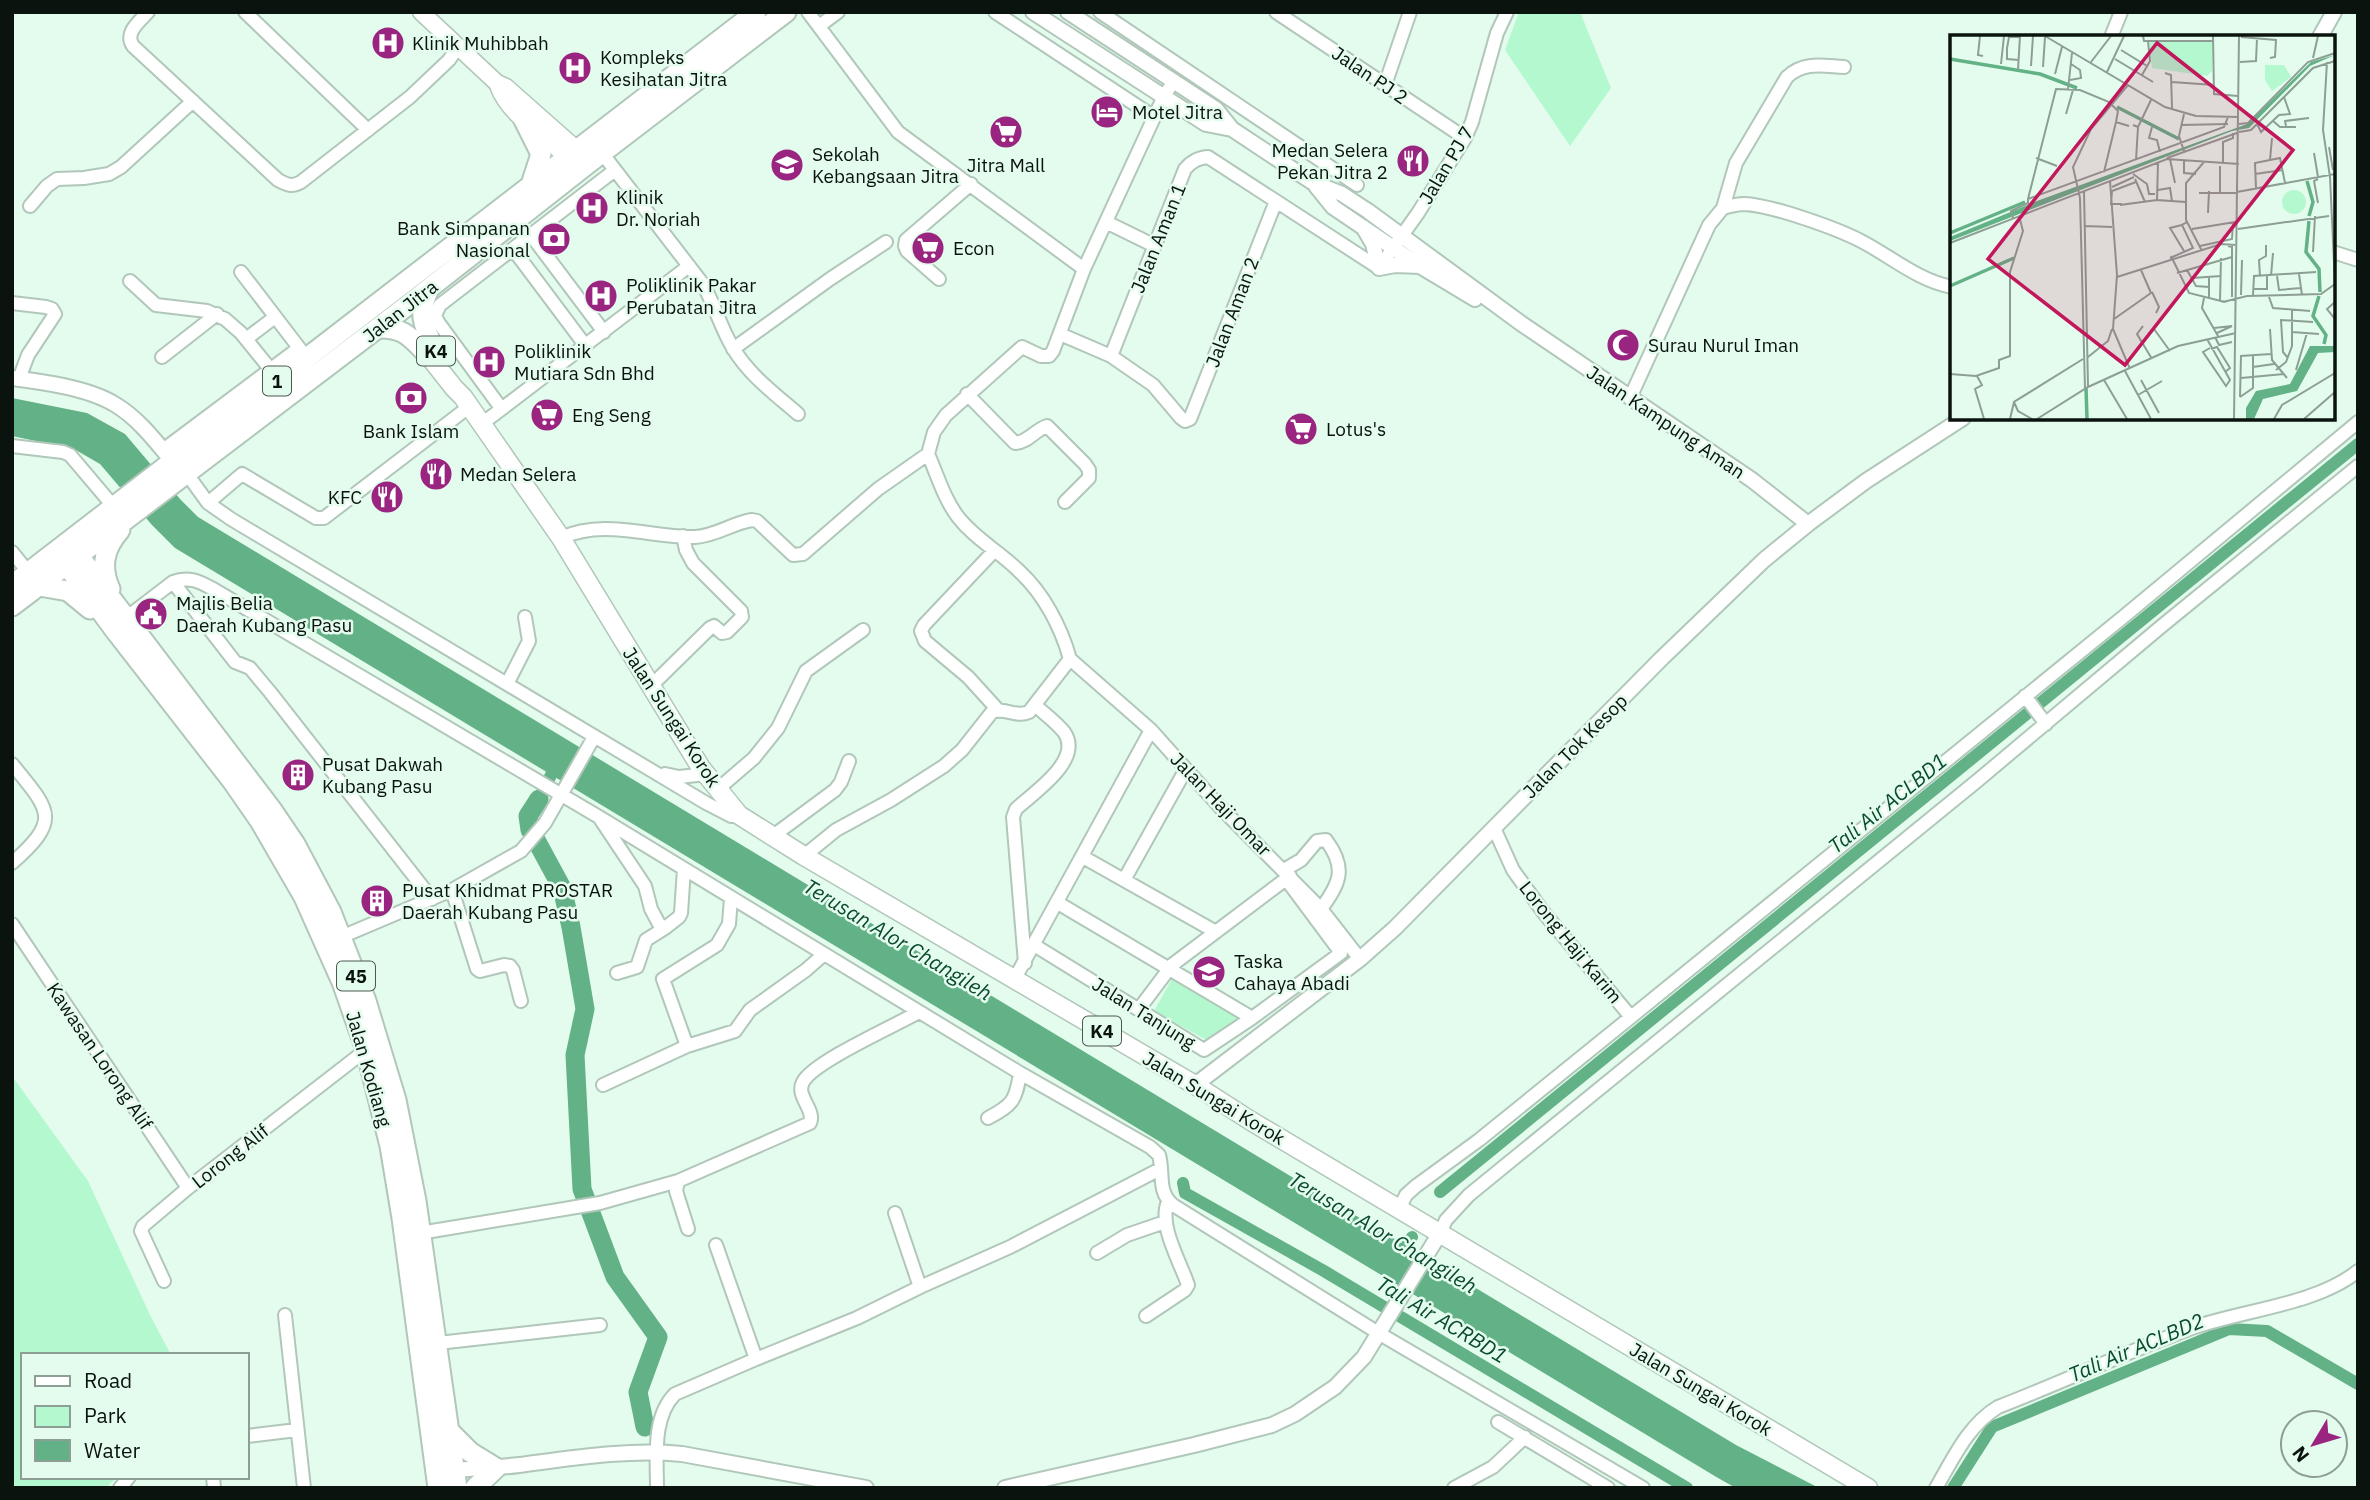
<svg xmlns="http://www.w3.org/2000/svg" width="2370" height="1500" font-family="'IBM Plex Sans',sans-serif">
	<style>
		.green { fill: #b4f8d0 }
		.water { fill: #63b186 }
		.lines { fill: none; stroke-linecap: round; stroke-linejoin: round }
		.canal { stroke: #63b186; stroke-width: 12 }
		.river { stroke: #63b186; stroke-width: 19 }
		.minor-casing { stroke: #b0c7b9; stroke-width: 16 }
		.tertiary-casing { stroke: #b0c7b9; stroke-width: 18 }
		.secondary-casing { stroke: #b0c7b9; stroke-width: 19 }
		.primary-casing { stroke: #b0c7b9; stroke-width: 21 }
		.trunk-casing { stroke: #b0c7b9; stroke-width: 23 }
		.minor { stroke: #fff; stroke-width: 12 }
		.tertiary { stroke: #fff; stroke-width: 14 }
		.secondary { stroke: #fff; stroke-width: 16 }
		.primary { stroke: #fff; stroke-width: 18 }
		.trunk { stroke: #fff; stroke-width: 19 }
		.labels { text-anchor: middle; dominant-baseline: central; stroke-width: 5; stroke-linejoin: round; paint-order: stroke }
		.shield { fill: #e4fced; stroke: #4c5951; stroke-width: 2 }
		.shield-label { font-size: 18px; font-weight: bold; fill: #0b130e }
		.poi-label { font-size: 19px; fill: #0b130e; stroke: #e4fced; text-anchor: start }
		.street-label { font-size: 19px; fill: #0b130e; stroke: #e4fced }
		.water-label { font-size: 21px; font-style: italic; fill: #0a4a2e; stroke: #e4fced }
		.inset-river { fill: none; stroke: #63b186; stroke-width: 3.5 }
		.inset-road { fill: none; stroke: #8d9f94; stroke-width: 2 }
		.view { fill: #c2185b; fill-opacity: 0.15; stroke: #c2185b; stroke-width: 3.5 }
		.inset-edge { fill: none; stroke: #0b130e; stroke-width: 3.5 }
	</style>
	<rect width="100%" height="100%" fill="#e4fced"/>
	<!-- green -->
	<path class="green" d="M1519 12H1580L1611 88 1570 146 1505 50Z
		M1173 977 1247 1019 1210 1042 1154 1011Z
		M12 1076 88 1181 150 1315 171 1355H23V1477H117L106 1488H12Z"/>
	<!-- water -->
	<path class="water" d="M12 398 87 413 125 434 180 499 198 517 1736 1445 1819 1488H1736L1718 1478 175 548 152 525 100 464 74 449 12 436Z"/>
	<g class="lines">
		<!-- canal -->
		<path class="canal" d="M539 799 558 761
			M1183 1183 1185 1193 1324 1271 1687 1488
			M1440 1192 2358 444
			M1398 1259 1412 1237
			M1953 1488 1992 1427 2229 1329 2267 1331 2358 1384"/>
		<!-- river -->
		<path class="river" d="M530 830 528 816 539 799
			M536 840 562 888 571 927 585 1009 575 1055 582 1189 615 1277 658 1337 638 1392 645 1427"/>
		<defs>
			<path id="minor" d="M148 12C139 22 124 33 133 46L278 180C287 185 292 187 301 182L410 97 449 60 458 47
				M245 12 368 130
				M808 12 898 132 1084 269
				M995 12 1154 117
				M1100 12 1357 185
				M1276 12 1465 138
				M819 26 838 12
				M2111 37 2121 12
				M1385 85 1410 12
				M602 153 702 283C715 304 720 327 733 348 749 375 775 394 798 414
				M30 206 47 186 57 179 84 178 109 174 121 167 193 101
				M1723 208 1736 163 1787 77C1804 61 1823 66 1844 67
				M1106 222 1155 246
				M531 235 604 332
				M513 249 585 345
				M2333 252 2358 260
				M241 272 303 353
				M939 279 907 251 905 246 906 240 971 184
				M130 281 156 305 207 311 225 319 241 333 279 380
				M12 303 46 307 52 309 55 314 28 355 19 379
				M1060 334 1111 356 1185 169C1192 161 1198 158 1208 157L1379 268 1418 213 1465 138 1472 122 1497 33 1507 12
				M246 339 275 317
				M733 349 830 279 886 242
				M1111 356 1153 385 1181 418 1185 421 1190 419 1276 201
				M162 357 217 314
				M967 394 1015 443C1027 443 1035 430 1047 426L1085 464 1089 470V478L1065 502
				M1630 398 1709 225 1723 208C1730 206 1737 204 1744 204 1771 205 1836 228 1861 241 1892 257 1917 280 1952 287
				M501 408 438 322 435 315 440 305 615 170
				M483 423 689 266
				M12 446 63 452 70 455 114 507
				M163 450 299 348
				M187 474 208 503 231 519 706 803 731 816 739 815
				M208 503 242 474 316 518H324L470 406
				M561 538C605 518 650 538 695 537 716 536 732 523 752 520L757 521 793 555 803 554 878 489 928 454 934 432 946 415 1022 347 1041 356H1049L1053 351 1084 269 1164 96 1174 81
				M994 551 924 625 921 631 925 641 968 677 998 710
				M12 552 29 573
				M173 582 235 662 250 668 270 692 432 899
				M126 618 173 582C188 576 199 581 213 589L599 817 1020 1073 1150 1147 1159 1155C1164 1173 1157 1192 1173 1205L1380 1334 1643 1488
				M1070 659 1151 730 1219 806 1321 909 1360 959
				M507 684 529 641 525 617
				M651 686 710 628 714 626 722 633 727 632 742 617 741 611 693 563 686 550 683 536
				M2025 696 2046 724
				M12 764C50 811 62 819 12 863
				M665 774 679 777 706 774
				M718 789 754 758 778 728 806 671 863 630
				M601 820 645 886 651 909 659 924 665 928 679 917 681 913 684 869
				M1494 828 1513 870 1544 913 1631 1017
				M773 836 835 790 841 782 849 761
				M804 856 836 830 891 800 944 766 962 750 992 712C1005 707 1016 718 1029 712L1070 659C1061 627 1044 594 1019 571 1000 552 975 539 958 517 944 499 937 474 928 454
				M1083 857 1216 932
				M1284 870 1301 860 1317 841 1326 840C1347 868 1340 883 1321 909
				M1124 880 1186 769
				M452 890 477 969 480 971 504 965 510 966 513 970 521 1001
				M1058 903 1252 1018 1341 953 1286 879
				M12 924 188 1188
				M341 937 452 890 521 851 545 823 594 737
				M1034 945 1204 1050 1252 1018
				M1025 963 1013 817 1016 809C1033 793 1084 760 1064 732 1057 723 1045 714 1036 706
				M617 973 637 967 646 940 665 928
				M1014 980 1151 730
				M1139 1009 1172 965 1290 876
				M687 1046 735 1031 750 1010 806 970 823 955
				M603 1085 687 1046 663 979 717 945 729 924 731 898
				M988 1118C1013 1105 1016 1100 1020 1073
				M1399 1209 1406 1195 1416 1186 1479 1140 1631 1017 2122 618 2358 422
				M895 1213 920 1287
				M688 1229 676 1191 678 1181 810 1123C816 1110 795 1096 803 1082 813 1062 896 1025 919 1012
				M420 1233 600 1203 678 1181
				M1440 1233 1446 1220 1469 1195 1977 781 2163 625 2358 466
				M716 1245 756 1359 857 1318 920 1287 1010 1247 1160 1169
				M1097 1253 1127 1235 1165 1222
				M164 1281 141 1231 143 1226 188 1188 366 1050
				M285 1315 304 1488
				M1146 1316 1185 1290 1188 1285C1180 1261 1158 1225 1168 1202
				M438 1343 600 1325
				M1498 1422 1608 1488
				M247 1436 297 1430
				M213 1477 214 1488
				M120 1488 129 1477
				M657 1488C657 1457 652 1417 675 1394L756 1359
				M1454 1488 1493 1467 1525 1437
				M1936 1488C1953 1459 1968 1425 1998 1407 2063 1382 2126 1352 2192 1328 2242 1310 2316 1305 2358 1271"/>
			<path id="tertiary" d="M1033 12 1206 124 1232 129
				M1068 12 1216 109 1232 129 1312 182 1342 194 1368 211 1522 324 1752 480 1808 524
				M2320 37 2334 12
				M1316 186 1333 207 1420 266 1475 299
				M1363 227 1373 244 1379 268 1395 265 1420 266
				M12 378C44 382 89 388 116 405 139 419 156 442 173 462
				M1195 1085 1360 959 1395 928 1662 658 1764 560 1808 524 1866 481 1963 418
				M447 1471C471 1468 495 1468 519 1465 573 1458 627 1449 682 1454L866 1488
				M1005 1488 1194 1445 1272 1425 1295 1414 1335 1387 1364 1357 1440 1233"/>
			<path id="secondary" d="M421 12 497 83 506 87 584 156
				M499 88C510 117 553 141 574 164"/>
			<path id="primary" d="M421 346 454 388 463 397 561 538 701 768 739 815 804 856 1195 1085 1251 1121 1868 1488"/>
			<path id="trunk" d="M523 118 541 154 531 185
				M429 289C417 313 424 326 434 349
				M378 328C405 327 411 338 429 356
				M69 543 272 810 295 844 331 912 366 1001 396 1100 416 1201 457 1488
				M57 552 117 633 233 782 260 821 304 897 342 982 366 1050 390 1146 402 1218 438 1488
				M12 585 756 12
				M39 586 68 591 90 609
				M110 589C100 567 104 548 120 530
				M12 606 404 308 590 162 786 12
				M448 1430 470 1452 496 1468 475 1488"/>
		</defs>
		<!-- minor casing -->
		<use href="#minor" class="minor-casing"/>
		<!-- tertiary casing -->
		<use href="#tertiary" class="tertiary-casing"/>
		<!-- secondary casing -->
		<use href="#secondary" class="secondary-casing"/>
		<!-- primary casing -->
		<use href="#primary" class="primary-casing"/>
		<!-- trunk casing -->
		<use href="#trunk" class="trunk-casing"/>
		<!-- minor -->
		<use href="#minor" class="minor"/>
		<!-- tertiary -->
		<use href="#tertiary" class="tertiary"/>
		<!-- secondary -->
		<use href="#secondary" class="secondary"/>
		<!-- primary -->
		<use href="#primary" class="primary"/>
		<!-- trunk -->
		<use href="#trunk" class="trunk"/>
	</g>
	<!-- icons -->
	<defs>
		<symbol id="hospital-disc" viewBox="-11 -11 22 22"><circle r="9.5" fill="#9a2580" stroke="#e4fced"/><path d="M-5-5h3v3.5h4V-5h3V5h-3V1.5h-4V5h-3Z" fill="#fff"/></symbol>
		<symbol id="hotel-disc" viewBox="-11 -11 22 22"><circle r="9.5" fill="#9a2580" stroke="#e4fced"/><path d="M-6-4.5h1.5V1H6V5H4.5V3h-9V5H-6ZM-4 0a1.8 1.8 0 1 1 3.6 0ZM.5 0V-2.5h3Q6-2.5 6 0Z" fill="#fff"/></symbol>
		<symbol id="supermarket-disc" viewBox="-11 -11 22 22"><circle r="9.5" fill="#9a2580" stroke="#e4fced"/><path d="M-6-5.5h2.5l.6 2H6L4.5 2H-2.5L-4.4-4H-6ZM-1.5 3.2a1.3 1.3 0 1 0 .1 0ZM3 3.2a1.3 1.3 0 1 0 .1 0Z" fill="#fff"/></symbol>
		<symbol id="restaurant-disc" viewBox="-11 -11 22 22"><circle r="9.5" fill="#9a2580" stroke="#e4fced"/><path d="M-5-6h1v4h1v-4h1v4h1v-4h1v5L-1.5 .5V6h-2V.5L-5-1ZM5-6V6H3V1.5H1.5Q1.5-4 5-6Z" fill="#fff"/></symbol>
		<symbol id="school-disc" viewBox="-11 -11 22 22"><circle r="9.5" fill="#9a2580" stroke="#e4fced"/><path d="M0-5L7-2L0 1L-7-2ZM-4 1L0 2.5L4 1V4Q0 6-4 4Z" fill="#fff"/></symbol>
		<symbol id="bank-disc" viewBox="-11 -11 22 22"><circle r="9.5" fill="#9a2580" stroke="#e4fced"/><path d="M-6-4H6V4H-6ZM0-2.3a2.3 2.3 0 1 0 0 4.6a2.3 2.3 0 1 0 0-4.6Z" fill="#fff"/></symbol>
		<symbol id="mosque-disc" viewBox="-11 -11 22 22"><circle r="9.5" fill="#9a2580" stroke="#e4fced"/><path d="M3.5-4.9A6 6 0 1 0 3.5 4.9A5 5 0 1 1 3.5-4.9Z" fill="#fff"/></symbol>
		<symbol id="civic-disc" viewBox="-11 -11 22 22"><circle r="9.5" fill="#9a2580" stroke="#e4fced"/><path d="M-.6-6.5H3V-4.5H.6V-3L4-1V1h2V6H-6V1h2V-1L-.6-3ZM-1.2 2.5V6h2.4V2.5Z" fill="#fff"/></symbol>
		<symbol id="building-disc" viewBox="-11 -11 22 22"><circle r="9.5" fill="#9a2580" stroke="#e4fced"/><path d="M-4-6H4V6H1V3H-1V6H-4ZM-2.5-4.3h1.7v1.8h-1.7ZM.8-4.3h1.7v1.8H.8ZM-2.5-1h1.7V.8h-1.7ZM.8-1h1.7V.8H.8Z" fill="#fff"/></symbol>
	</defs>
	<g fill-rule="evenodd">
		<use href="#hospital-disc" x="369" y="24" width="38" height="38"/>
		<use href="#hospital-disc" x="556" y="49" width="38" height="38"/>
		<use href="#hotel-disc" x="1088" y="93" width="38" height="38"/>
		<use href="#supermarket-disc" x="987" y="113" width="38" height="38"/>
		<use href="#restaurant-disc" x="1394" y="142" width="38" height="38"/>
		<use href="#school-disc" x="768" y="146" width="38" height="38"/>
		<use href="#hospital-disc" x="573" y="189" width="38" height="38"/>
		<use href="#bank-disc" x="535" y="220" width="38" height="38"/>
		<use href="#supermarket-disc" x="909" y="229" width="38" height="38"/>
		<use href="#hospital-disc" x="582" y="277" width="38" height="38"/>
		<use href="#mosque-disc" x="1604" y="326" width="38" height="38"/>
		<use href="#hospital-disc" x="470" y="343" width="38" height="38"/>
		<use href="#bank-disc" x="392" y="379" width="38" height="38"/>
		<use href="#supermarket-disc" x="528" y="396" width="38" height="38"/>
		<use href="#supermarket-disc" x="1282" y="410" width="38" height="38"/>
		<use href="#restaurant-disc" x="417" y="455" width="38" height="38"/>
		<use href="#restaurant-disc" x="368" y="478" width="38" height="38"/>
		<use href="#civic-disc" x="132" y="595" width="38" height="38"/>
		<use href="#building-disc" x="279" y="756" width="38" height="38"/>
		<use href="#building-disc" x="358" y="882" width="38" height="38"/>
		<use href="#school-disc" x="1190" y="953" width="38" height="38"/>
	</g>
	<g class="labels">
		<!-- shield labels -->
		<g class="shield">
			<rect x="417" y="336.5" width="38" height="29" rx="5"/>
			<rect x="263" y="366.5" width="28" height="29" rx="5"/>
			<rect x="337" y="961.5" width="38" height="29" rx="5"/>
			<rect x="1083" y="1016.5" width="38" height="29" rx="5"/>
		</g>
		<g class="shield-label">
			<text x="436" y="351">K4</text>
			<text x="277" y="381">1</text>
			<text x="356" y="976">45</text>
			<text x="1102" y="1031">K4</text>
		</g>
		<!-- poi labels -->
		<g class="poi-label">
			<text x="412" y="43">Klinik Muhibbah</text>
			<text x="600" y="57">Kompleks<tspan x="600" dy="22">Kesihatan Jitra</tspan></text>
			<text x="1132" y="112">Motel Jitra</text>
			<text x="1388" y="150" text-anchor="end">Medan Selera<tspan x="1388" dy="22">Pekan Jitra 2</tspan></text>
			<text x="812" y="154">Sekolah<tspan x="812" dy="22">Kebangsaan Jitra</tspan></text>
			<text x="1006" y="165" text-anchor="middle">Jitra Mall</text>
			<text x="616" y="197">Klinik<tspan x="616" dy="22">Dr. Noriah</tspan></text>
			<text x="530" y="228" text-anchor="end">Bank Simpanan<tspan x="530" dy="22">Nasional</tspan></text>
			<text x="953" y="248">Econ</text>
			<text x="626" y="285">Poliklinik Pakar<tspan x="626" dy="22">Perubatan Jitra</tspan></text>
			<text x="1648" y="345">Surau Nurul Iman</text>
			<text x="514" y="351">Poliklinik<tspan x="514" dy="22">Mutiara Sdn Bhd</tspan></text>
			<text x="572" y="415">Eng Seng</text>
			<text x="1326" y="429">Lotus's</text>
			<text x="411" y="431" text-anchor="middle">Bank Islam</text>
			<text x="460" y="474">Medan Selera</text>
			<text x="362" y="497" text-anchor="end">KFC</text>
			<text x="176" y="603">Majlis Belia<tspan x="176" dy="22">Daerah Kubang Pasu</tspan></text>
			<text x="322" y="764">Pusat Dakwah<tspan x="322" dy="22">Kubang Pasu</tspan></text>
			<text x="402" y="890">Pusat Khidmat PROSTAR<tspan x="402" dy="22">Daerah Kubang Pasu</tspan></text>
			<text x="1234" y="961">Taska<tspan x="1234" dy="22">Cahaya Abadi</tspan></text>
		</g>
		<!-- street labels -->
		<g class="street-label">
			<text transform="translate(1370 75) rotate(34)">Jalan PJ 2</text>
			<text transform="translate(1446 165) rotate(-59)">Jalan PJ 7</text>
			<text transform="translate(1158 238) rotate(-68)">Jalan Aman 1</text>
			<text transform="translate(400 311) rotate(-38)">Jalan Jitra</text>
			<text transform="translate(1232 312) rotate(-69)">Jalan Aman 2</text>
			<text transform="translate(1666 422) rotate(34)">Jalan Kampung Aman</text>
			<text transform="translate(672 717) rotate(57)">Jalan Sungai Korok</text>
			<text transform="translate(1575 746) rotate(-45)">Jalan Tok Kesop</text>
			<text transform="translate(1221 804) rotate(46)">Jalan Haji Omar</text>
			<text transform="translate(1571 942) rotate(51)">Lorong Haji Karim</text>
			<text transform="translate(1144 1013) rotate(32)">Jalan Tanjung</text>
			<text transform="translate(100 1056) rotate(56)">Kawasan Lorong Alif</text>
			<text transform="translate(369 1069) rotate(74)">Jalan Kodiang</text>
			<text transform="translate(1214 1098) rotate(31)">Jalan Sungai Korok</text>
			<text transform="translate(230 1156) rotate(-38)">Lorong Alif</text>
			<text transform="translate(1701 1389) rotate(31)">Jalan Sungai Korok</text>
		</g>
		<!-- water labels -->
		<g class="water-label">
			<text transform="translate(1887 803) rotate(-39)">Tali Air ACLBD1</text>
			<text transform="translate(898 939) rotate(31)">Terusan Alor Changileh</text>
			<text transform="translate(1383 1232) rotate(31)">Terusan Alor Changileh</text>
			<text transform="translate(1442 1319) rotate(31)">Tali Air ACRBD1</text>
			<text transform="translate(2136 1347) rotate(-23)">Tali Air ACLBD2</text>
		</g>
	</g>
	<!-- overview -->
	<g transform="translate(1950 35)">
		<rect width="385" height="385" fill="#e4fced"/>
		<path d="M199 6 262 7V36L257 41 202 33ZM315 30H334L341 42 322 56 315 45ZM332 167a12 12 0 1 1 24 0a12 12 0 1 1-24 0Z" fill="#b4f8d0"/>
		<path d="M385 20 360 31 299 93 282 96 0 206V202L87 166 297 89 361 27ZM360 311H385V317L368 318 347 356 313 364 304 384H296V373L306 356 340 349Z" fill="#63b186"/>
		<path class="inset-river" d="M0 24 90 39 127 53M167 72 229 104M357 146 363 167 359 181M359 186 356 217 369 234 370 257M0 198 75 167M0 251 64 223M369 261 363 281 376 300 374 309M136 352 137 384"/>
		<path class="inset-road" d="M30 1 28 20 33 21M95 1 215 72 246 81 289 82M193 1 194 6H263M263 1 264 59 288 61M291 2 326 5 325 22 320 23M171 15 197 31M363 23 368 1M165 24 203 47M69 25 57 24V13L59 2H70M141 27 161 1M290 27 306 26 307 3M51 29 54 1M81 31 83 1M93 32 95 2M68 35 70 1M157 37 174 1M215 38 221 40 222 73M105 39 112 12M192 40 200 26 198 6M120 45 131 43 130 35 121 29M222 47 264 50M118 54 122 18M116 79 123 55M234 79 229 101 234 116M323 86 330 92H346M289 89 298 88 358 27 385 18M307 89 311 97 329 80 340 79 334 62M183 90 188 92 186 125M231 90 278 89M336 91 335 86 359 83M188 92 201 65M202 92 199 103 207 105 210 117M289 97 301 95 363 33 385 26M379 112 383 135M364 118 368 142M86 123 107 131M217 123 287 98M220 124 225 148M234 125V138L246 139M320 125 322 103M208 127 207 165 236 167M273 128V107L283 103V98M154 137 166 87 179 91M183 139 197 149 199 159H205M305 139 333 135M185 144 195 167M160 146 167 240 163 294 180 334M162 152 184 142M306 153 305 128 330 123 335 148M208 155 220 153 222 166M134 156 138 351M287 157 385 139M249 158H286M270 158V131M78 164 106 54 130 55 159 67 168 76 166 87M368 168 364 146 368 144M172 169H161L162 156 186 147M170 170 207 165M258 178 259 156M63 183 61 176 78 168V164L274 92 278 82M232 190 220 193 234 216M135 191 162 192M242 194 285 187M288 194 379 181M0 208 217 124 289 129M250 211 282 204 283 187M278 211 282 212V262M252 216 236 185V148L254 127M363 217 365 181M221 221 239 258 275 267M220 223 243 213 232 190 237 187M237 235 246 251 259 252M227 238 282 222M349 239 352 260M310 241 309 225 316 221V210M321 241 323 218M327 241 329 255 351 253M167 242 271 209 285 210M242 243 271 241M303 254H317V241M202 257 209 272 206 278M291 260 292 225M303 260 304 241 366 237M319 262 323 273 360 276M254 263 252 273 268 301M259 264V241M270 266 271 223M273 267 297 261 371 259 385 249 380 142 373 95 377 27M385 267 377 274 385 284M164 284 201 258 191 235M193 291 187 299 202 324M264 293 282 291 267 298M204 294 220 316M320 294 322 325 337 343M342 297 369 299M265 302 269 310 282 307M257 304 280 345 276 351 253 317 260 313M261 314 267 312 280 333 275 337M290 321 321 319M138 322 158 306 162 294M338 323 333 317 331 285 363 287M303 332 324 329M326 335 336 327 342 311V274M346 335 357 298M175 336 201 384M0 339 26 341 49 333V325L60 321V237L73 196 69 181M27 341 32 350 25 354 34 384M291 343 334 339M154 345 177 384M191 345 209 378M135 353 130 163 123 132 141 94 178 50M188 360 212 346M290 362 303 353V320M290 362 291 321M64 367 68 376 82 384M60 384 64 367 133 324M87 384 138 352 228 311 286 298M284 384 289 1M324 384 332 370 385 338M354 384 385 357"/>
		<path class="view" d="M207 8 343 115 175 330 38 224Z"/>
		<rect width="385" height="385" class="inset-edge"/>
	</g>
	<!-- border -->
	<rect width="2370" height="1500" fill="none" stroke="#0b130e" stroke-width="28"/>
	<!-- legend -->
	<rect x="21" y="1353" width="228" height="126" fill="#e4fced" stroke="#8d9f94" stroke-width="2"/>
	<rect x="35" y="1376" width="35" height="10" fill="#ffffff" stroke="#8d9f94" stroke-width="2"/>
	<text x="84" y="1388" font-size="21" fill="#0b130e">Road</text>
	<rect x="35" y="1406" width="35" height="21" fill="#b4f8d0" stroke="#8d9f94" stroke-width="2"/>
	<text x="84" y="1423" font-size="21" fill="#0b130e">Park</text>
	<rect x="35" y="1440" width="35" height="21" fill="#63b186" stroke="#8d9f94" stroke-width="2"/>
	<text x="84" y="1458" font-size="21" fill="#0b130e">Water</text>
	<!-- north arrow -->
	<g transform="translate(2314 1444) rotate(232)"><circle r="33" fill="#e4fced" stroke="#8d9f94" stroke-width="2"/>
	<path d="M0-5L12 26L0 18L-12 26Z" fill="#9a2580"/>
	<text y="-10" font-size="19" font-weight="bold" text-anchor="middle" fill="#0b130e">N</text>
	</g>
</svg>
